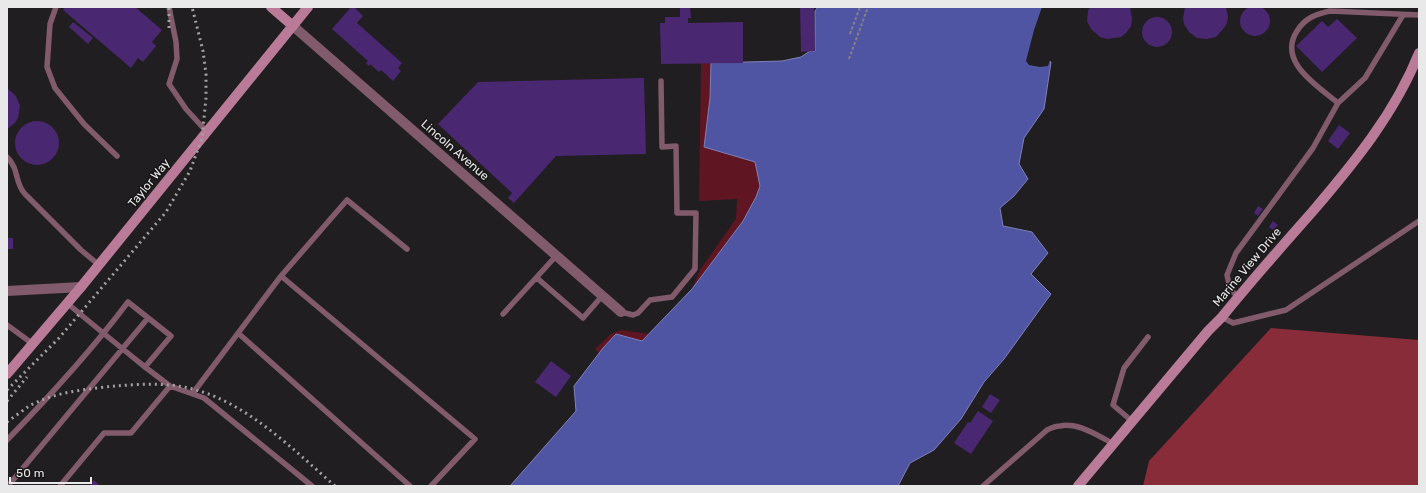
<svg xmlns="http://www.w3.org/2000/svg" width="1426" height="493" font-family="Rubik,sans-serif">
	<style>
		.green { fill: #601522 }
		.forest { fill: #882c39 }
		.water { fill: #5055a3; stroke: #7e81b8 }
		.pier { fill: #201e20 }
		.building { fill: #4a2771 }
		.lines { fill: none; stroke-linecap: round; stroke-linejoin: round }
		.path { stroke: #838183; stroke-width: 2; stroke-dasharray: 3 2; stroke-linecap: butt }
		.lane { stroke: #815a6b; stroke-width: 5.5 }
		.street { stroke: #815a6b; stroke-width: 10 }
		.secondary { stroke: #b97b97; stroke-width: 10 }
		.rail { stroke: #a3a1a3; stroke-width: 3; stroke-dasharray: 2 4; stroke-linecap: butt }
		.labels { text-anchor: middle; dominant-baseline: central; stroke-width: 3; stroke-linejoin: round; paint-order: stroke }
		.street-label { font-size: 12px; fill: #eae9ea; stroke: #171516 }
	</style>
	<rect width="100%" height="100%" fill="#201e20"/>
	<!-- green -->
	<path class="green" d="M818 7 834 64 679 339 574 386 599 353 595 349 611 334 621 330 649 334 692 289 700 270 736 219 737 199 699 201 701 63 782 61 801 57 810 51H815V11Z"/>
	<!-- forest -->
	<path class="forest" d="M1271 328 1419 340V486H1143L1149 461Z"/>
	<!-- water -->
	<path class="water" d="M818 7H1057L1044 43 1042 58 1051 62 1044 109 1024 138 1019 164 1028 179 1014 196 1000 208 1003 226 1032 232 1048 253 1031 274 1051 294 1004 359 984 382 961 419 934 450 910 463 898 486H510L576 411 574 386 603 348 616 334 642 341 692 289 743 221 756 197 760 186 755 162 704 147 710 98 711 63 782 61 801 57 810 51H815V11Z"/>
	<!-- pier -->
	<path class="pier" d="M1042 7H1059L1046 44 1044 57 1050 60 1048 66 1040 67 1029 65 1026 61 1034 30Z"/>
	<!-- building -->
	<path class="building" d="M1240 21a15 15 0 1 1 30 0a15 15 0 1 1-30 0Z
		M65 7H135L162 30 152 42 156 46 143 62 138 58 131 68 63 10Z
		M351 7H354L363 16 357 23 402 63 398 68 401 71 393 81 381 70 379 72 370 64 369 66 366 63 368 61 332 29Z
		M690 7 691 18H688V23L743 22V63L661 64 660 23H665V17H680V8Z
		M800 7H814L815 51 801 52Z
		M1090 7H1130L1132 19 1131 26 1126 33 1121 37 1107 39 1100 37 1091 29 1087 21 1088 11Z
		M1185 7H1226L1228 17 1227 23 1224 28 1216 37 1207 39 1197 38 1189 32 1184 24 1183 18Z
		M1142 32a15 15 0 1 1 30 0a15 15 0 1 1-30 0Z
		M1337 19 1357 38 1322 72 1296 46 1322 21 1328 27Z
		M73 22 93 38 88 44 69 27Z
		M644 78 646 154 556 156 514 203 508 198 512 193 438 124 478 82Z
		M7 88 16 96 20 106 18 118 15 123 7 129Z
		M15 143a22 22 0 1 1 44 0a22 22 0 1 1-44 0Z
		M1339 125 1350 133 1338 149 1328 141Z
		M1258 206 1263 209 1258 216 1254 213Z
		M1273 221 1278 225 1273 230 1269 227Z
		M7 238H13V249H7Z
		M551 361 571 376 556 397 535 382Z
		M990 394 1000 400 991 413 982 407Z
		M978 411 993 421 971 454 954 443 968 422 970 423Z
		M94 480 100 486H89Z"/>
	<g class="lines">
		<!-- path -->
		<path class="path" d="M850 34 860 7
			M849 59 868 7"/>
		<!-- lane -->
		<path class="lane" d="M56 7 50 24 47 67 55 88 84 124 117 156
			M169 7 176 42 177 59 169 84 186 109 207 132
			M1338 103C1318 86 1277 62 1297 31 1305 18 1316 14 1330 11L1419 15
			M7 157C20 170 14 182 25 194L81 250 99 265
			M281 276 475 439 431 486
			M537 278 583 318 602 296
			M1238 297 1230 289 1227 275 1236 253 1313 148 1338 103 1365 78 1403 15
			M621 312 633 315 638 313 650 300 672 297 695 269 696 213H677L676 146 662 147 661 81
			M503 314 556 256
			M1222 317 1233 323 1286 310 1419 221
			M7 325 33 344
			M238 333 410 486
			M145 367 170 386 204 398 312 486
			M193 393 281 276 347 200 407 249
			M1133 422 1113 405 1124 368 1148 337
			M7 440C50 396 91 351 128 302L171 336 145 367C119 346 93 325 67 303
			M8 486 148 318
			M60 486 104 433H131L170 386
			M983 486 1047 430C1051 428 1056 426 1060 426 1078 422 1098 436 1114 444"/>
		<!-- street -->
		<path class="street" d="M293 26 621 312
			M7 291 81 287"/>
		<!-- secondary -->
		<path class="secondary" d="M271 7 293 26
			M7 374 81 287 308 7
			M1078 486 1208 331 1222 317C1251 281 1282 246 1313 211 1354 163 1395 113 1419 53"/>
		<!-- rail -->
		<path class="rail" d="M169 28V7
			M7 390 59 338 166 212 190 171 202 138 206 98V74L203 51 192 7
			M7 401 27 377
			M7 422C14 417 22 411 29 406 54 392 87 389 115 386 141 384 170 382 196 390 248 404 295 451 335 486"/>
	</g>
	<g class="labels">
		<!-- street labels -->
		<g class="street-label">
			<text transform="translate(455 150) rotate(41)">Lincoln Avenue</text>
			<text transform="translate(149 183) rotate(-51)">Taylor Way</text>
			<text transform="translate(1247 267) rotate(-50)">Marine View Drive</text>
		</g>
	</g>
	<!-- border -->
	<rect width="1426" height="493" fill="none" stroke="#eae9ea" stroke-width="16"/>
	<!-- scale -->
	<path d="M10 477v6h81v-6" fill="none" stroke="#eae9ea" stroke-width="2"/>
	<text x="16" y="477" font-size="12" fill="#eae9ea" stroke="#171516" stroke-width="3" paint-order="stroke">50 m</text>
</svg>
